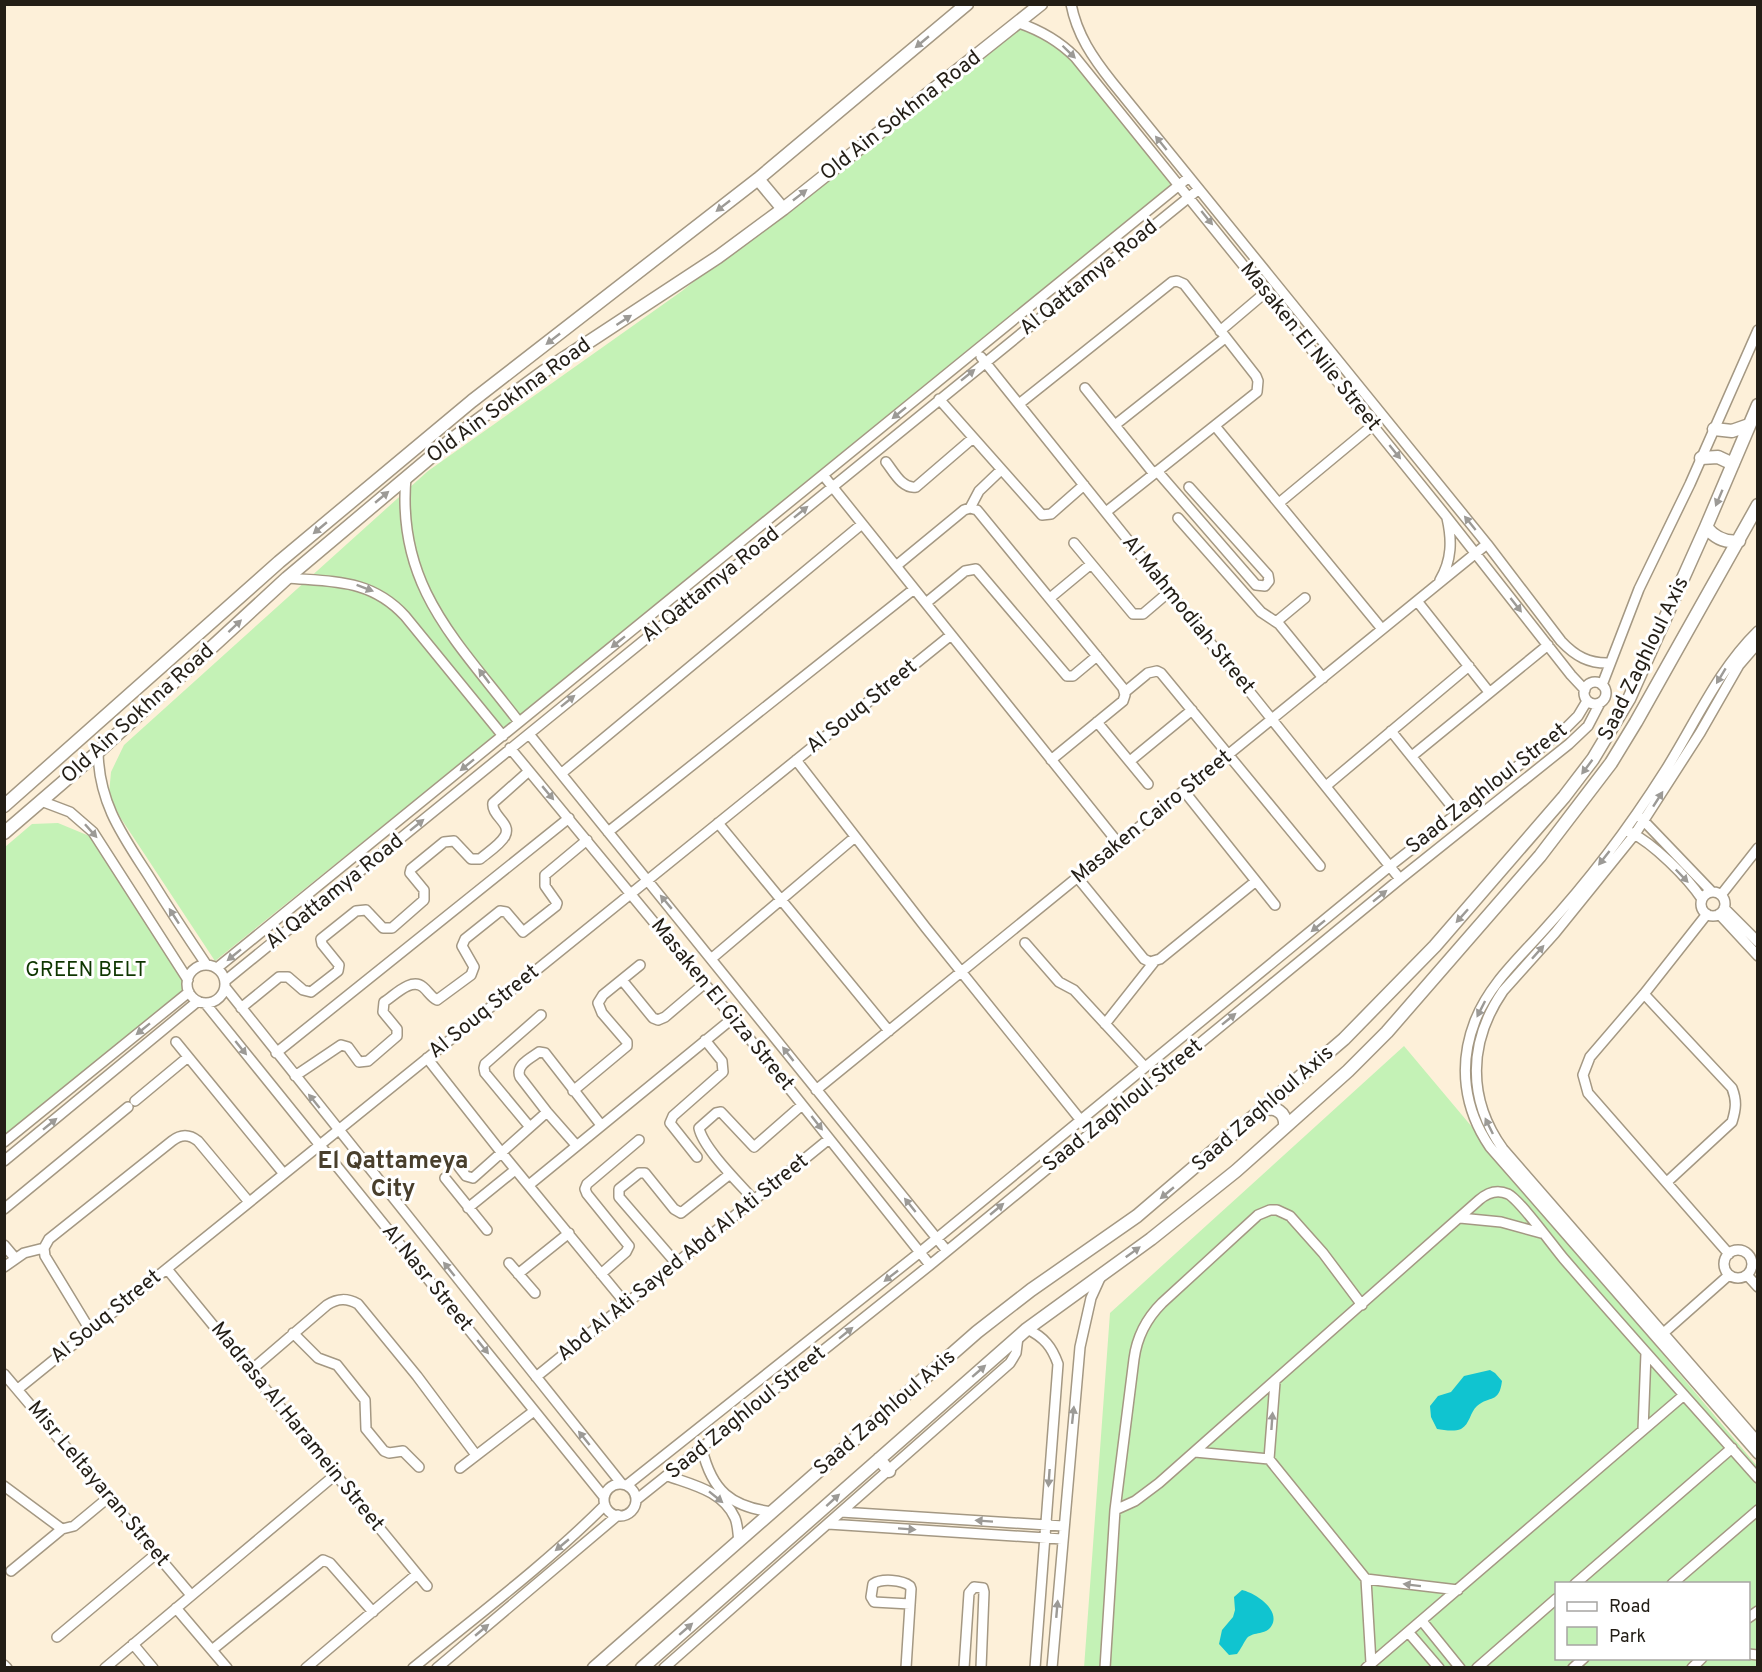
<svg xmlns="http://www.w3.org/2000/svg" width="1762" height="1672" font-family="Overpass,sans-serif">
	<style>
		.green { fill: #c4f2b6; fill-rule: evenodd }
		.water { fill: #10c4d0 }
		.lines { fill: none; stroke-linecap: round; stroke-linejoin: round }
		.minor-casing { stroke: #a49883; stroke-width: 12 }
		.major-casing { stroke: #a49883; stroke-width: 15 }
		.minor { stroke: #fff; stroke-width: 9 }
		.major { stroke: #fff; stroke-width: 12 }
		.oneway { fill: #9c9a96 }
		.labels { text-anchor: middle; dominant-baseline: central; stroke-width: 6; stroke-linejoin: round; paint-order: stroke }
		.street-label { font-size: 21px; fill: #231e16; stroke: #fff }
		.park-label { font-size: 21px; fill: #0e3600; stroke: #fff }
		.quarter-label { font-size: 24px; font-weight: bold; fill: #493f2c; stroke: #fff }
	</style>
	<rect width="100%" height="100%" fill="#fdf0d9"/>
	<!-- green -->
	<path class="green" d="M1024 25 1084 67 1179 185 215 961 120 817 109 794 111 772 124 745 428 471 682 291 783 209Z
		M58 823 99 840 188 980 189 992 5 1140V847L32 824Z
		M1404 1046 1757 1466V1667L1084 1668 1110 1313ZM1556 1584H1748V1658H1556Z"/>
	<!-- water -->
	<path class="water" d="M1490 1370 1495 1373 1502 1381C1499 1404 1490 1395 1477 1406 1470 1412 1470 1424 1461 1429 1454 1432 1444 1430 1437 1429L1431 1417 1430 1406 1438 1396 1451 1392 1464 1376Z
		M1242 1590C1255 1593 1280 1609 1272 1625 1266 1636 1254 1631 1247 1638 1244 1642 1241 1649 1237 1654L1229 1655 1219 1644 1222 1630 1233 1617 1235 1610 1234 1597Z"/>
	<g class="lines">
		<defs>
			<path id="minor" d="M1071 4C1077 35 1093 58 1112 82L1487 544 1561 641C1575 656 1589 664 1610 663
				M1019 23C1042 31 1059 41 1075 57L1446 516 1571 675 1585 690
				M1220 331 1266 292
				M981 357 1400 879
				M1085 388 1154 474
				M939 399 1042 515 1051 514 1084 485
				M1019 404 1172 282 1177 281 1184 284 1256 376 1258 381 1257 392 1106 512
				M1115 425 1225 338
				M1215 426 1382 629
				M886 462C894 472 902 489 916 487L973 438
				M1157 471 1256 585 1265 586 1269 581 1268 575 1189 487
				M823 475 1119 844
				M406 477C396 587 458 642 519 722
				M1279 503 1373 425
				M970 508 979 491 1001 470
				M1178 518 1261 612 1279 624 1323 678
				M1074 543 1133 614H1143L1170 591
				M896 566 964 510 970 508 977 510 1123 688 1125 695 1123 701 1051 760
				M287 578C334 582 371 579 405 616L503 736
				M1440 580C1452 560 1452 540 1447 518
				M1050 598 1091 564
				M1417 601 1489 692
				M926 603 965 571 976 569 1067 676H1073L1097 656
				M1276 622 1305 598
				M1758 631C1717 671 1695 724 1665 771 1629 828 1588 882 1543 931 1518 959 1489 985 1475 1021 1458 1065 1464 1109 1490 1147L1758 1454
				M1758 643 1739 665 1700 733 1635 834 1555 933 1503 991C1468 1042 1467 1099 1503 1149L1758 1442
				M1584 693a11 11 0 1 1 22 0a11 11 0 1 1-22 0Z
				M1602 685 1639 589 1690 484 1758 330
				M1125 692 1148 673 1157 671 1161 673 1320 866
				M1097 722 1148 784
				M1391 731 1457 813
				M529 734 947 1251
				M510 748 733 1018 930 1265
				M98 752C99 804 123 836 150 878 168 907 187 936 206 964
				M1412 756 1548 645
				M796 760 926 928 1083 1123
				M1130 761 1192 710
				M562 773 862 524
				M1326 786 1469 666
				M1184 791 1275 905
				M41 801 70 812 93 832 188 980
				M1641 818 1712 892
				M718 823 889 1031
				M608 832 914 589
				M1630 832C1654 844 1687 877 1702 899
				M1077 877 1144 959 1150 962 1160 959 1256 881
				M1701 904a12 12 0 1 1 24 0a12 12 0 1 1-24 0Z
				M1721 895 1758 848
				M1724 908 1758 942
				M1707 914 1644 994 1590 1057 1583 1075 1588 1093 1729 1254
				M1719 914 1758 956
				M1025 943 1059 982 1074 990 1145 1067
				M711 959 855 837
				M187 984a19 19 0 1 1 38 0a19 19 0 1 1-38 0Z
				M217 968 1189 177
				M622 980 653 1018 658 1020 665 1017 705 983
				M225 981 1199 189
				M225 987 621 1483
				M1644 994 1732 1088C1737 1101 1736 1109 1732 1122L1667 1182
				M205 1003 604 1497
				M241 1008 279 977H288L303 990 311 992 338 971 339 965 322 944 321 939 356 911 366 910 383 928H392L424 900V890L410 873 411 869 444 842 454 841 471 859H480C487 853 500 845 505 836 512 823 491 816 493 803L529 771
				M1105 1024 1154 962
				M176 1042 284 1174
				M276 1053 569 818
				M427 1058 501 1152 626 1304
				M295 1076 341 1045 348 1047 359 1062 368 1061 397 1036V1029L383 1012 384 1002C394 996 411 977 423 987 428 991 431 997 437 1000L471 975 474 967 462 946 465 939 500 911 506 912 523 932 556 906 557 903 545 886V875L587 840
				M816 1090 1487 544
				M573 1091 627 1046V1042L602 1013 598 1003 603 995 640 965
				M135 1101 188 1057
				M529 1126 485 1073 484 1068 485 1064 541 1015
				M4 1142 189 992
				M576 1145 547 1112 520 1077C515 1065 531 1058 539 1052L545 1053 601 1125
				M697 1157 670 1123 673 1116 723 1072 722 1061 705 1040
				M4 1161 198 1001
				M459 1167 466 1176 473 1178 547 1112
				M445 1178 487 1230
				M529 1185 733 1018
				M754 1200C739 1183 703 1148 699 1128L716 1113 721 1112 754 1147 802 1105
				M468 1208 515 1170
				M4 1209 128 1107
				M1460 1218 1501 1222 1541 1233
				M4 1245 15 1258
				M1724 1264a14 14 0 1 1 28 0a14 14 0 1 1-28 0Z
				M509 1263 535 1293
				M676 1263 619 1197V1189L639 1173H645L674 1209 681 1213 730 1174
				M4 1267 24 1253 44 1248
				M167 1269 427 1586
				M518 1274 569 1233
				M601 1274 626 1252 629 1246 587 1194 585 1189 587 1184 639 1140
				M1747 1275 1758 1287
				M1027 1329C1044 1337 1052 1347 1058 1364L1035 1668
				M90 1330 45 1256 44 1248 49 1239 172 1141C181 1134 189 1134 198 1141L249 1202
				M293 1333 318 1358 337 1365 365 1400 366 1429 384 1451 389 1453 403 1451 419 1467
				M1659 1337 1729 1275
				M250 1371 327 1305C338 1298 347 1298 358 1304L417 1376 476 1455
				M4 1374 191 1595
				M536 1377 829 1139
				M1275 1382 1269 1459 1366 1579 1371 1663
				M18 1389 951 635
				M1643 1430 1646 1353
				M702 1449C712 1491 731 1507 773 1512
				M1195 1452 1269 1459
				M460 1468 534 1411
				M668 1476C693 1485 723 1491 735 1518 738 1525 738 1535 739 1542
				M604 1500a16 16 0 1 1 32 0a16 16 0 1 1-32 0Z
				M627 1485 919 1253 1390 866 1565 729 1578 716 1587 701
				M4 1486 62 1529 74 1526 109 1497
				M636 1500 930 1265 1400 879 1569 744 1588 726 1600 703
				M1115 1510 1135 1501 1159 1483 1479 1200C1487 1193 1497 1189 1508 1194 1520 1200 1553 1246 1564 1259 1628 1333 1693 1405 1758 1478
				M841 1512 1063 1526
				M828 1524 1062 1539
				M11 1571 62 1529
				M1366 1579 1458 1590
				M1575 1584 1732 1448
				M1672 1584 1758 1510
				M176 1608 227 1668
				M1748 1618 1758 1611
				M1422 1621 1460 1668
				M1409 1633 1439 1668
				M57 1637 156 1554
				M133 1644 153 1668
				M212 1650 323 1560 330 1563 373 1612
				M1748 1654 1758 1655
				M4 1665 7 1668
				M105 1668 335 1475
				M306 1668 417 1574
				M413 1668C478 1615 546 1564 605 1505
				M437 1668 618 1515
				M664 1668 1010 1363 1016 1353 1018 1337
				M906 1668 911 1589 910 1586C902 1580 882 1578 873 1584L871 1597 874 1602 910 1604
				M964 1668 969 1593 974 1587 983 1588 984 1592 981 1668
				M1052 1668 1080 1347 1091 1298 1101 1276
				M1105 1668 1115 1510 1134 1359C1137 1336 1146 1319 1162 1303L1258 1215 1270 1210H1277L1290 1216 1323 1253 1362 1305
				M1366 1668 1684 1395
				M1477 1668 1556 1599
				M1573 1668 1584 1658
				M1692 1668 1702 1658"/>
			<path id="major" d="M758 179 783 209
				M1714 429 1732 431 1749 425
				M1701 458 1718 457 1733 464
				M1706 527C1715 538 1725 543 1739 541
				M4 806 279 562 472 401 758 179 967 4
				M4 833 98 752 287 578 451 440 543 372 718 257 783 209 1041 4
				M1263 1109C1276 1107 1286 1112 1285 1126
				M879 1459 889 1471
				M594 1668 977 1332 1031 1290 1137 1216 1344 1039 1435 946 1564 797 1593 759 1629 699 1706 527 1758 405
				M642 1668 1027 1329 1151 1239 1236 1171 1348 1071 1387 1032 1540 856 1611 763 1636 722 1758 505"/>
		</defs>
		<!-- minor casing -->
		<use href="#minor" class="minor-casing"/>
		<!-- major casing -->
		<use href="#major" class="major-casing"/>
		<!-- minor -->
		<use href="#minor" class="minor"/>
		<!-- major -->
		<use href="#major" class="major"/>
	</g>
	<!-- one-way arrows -->
	<defs><path id="oneway-solid" d="M-6-.8H1V-3.2L6.5 0L1 3.2V.8H-6Z" transform="scale(1.5)"/></defs>
	<g class="oneway">
		<use href="#oneway-solid" transform="translate(922 42) rotate(140)"/>
		<use href="#oneway-solid" transform="translate(1069 52) rotate(44)"/>
		<use href="#oneway-solid" transform="translate(1161 143) rotate(-129)"/>
		<use href="#oneway-solid" transform="translate(800 195) rotate(-38)"/>
		<use href="#oneway-solid" transform="translate(723 206) rotate(142)"/>
		<use href="#oneway-solid" transform="translate(1207 218) rotate(51)"/>
		<use href="#oneway-solid" transform="translate(624 320) rotate(-33)"/>
		<use href="#oneway-solid" transform="translate(553 339) rotate(142)"/>
		<use href="#oneway-solid" transform="translate(968 375) rotate(-39)"/>
		<use href="#oneway-solid" transform="translate(899 413) rotate(141)"/>
		<use href="#oneway-solid" transform="translate(1395 452) rotate(51)"/>
		<use href="#oneway-solid" transform="translate(382 497) rotate(-40)"/>
		<use href="#oneway-solid" transform="translate(1719 498) rotate(113)"/>
		<use href="#oneway-solid" transform="translate(801 512) rotate(-39)"/>
		<use href="#oneway-solid" transform="translate(1470 523) rotate(-129)"/>
		<use href="#oneway-solid" transform="translate(320 528) rotate(140)"/>
		<use href="#oneway-solid" transform="translate(365 588) rotate(21)"/>
		<use href="#oneway-solid" transform="translate(1516 605) rotate(52)"/>
		<use href="#oneway-solid" transform="translate(235 626) rotate(-43)"/>
		<use href="#oneway-solid" transform="translate(618 642) rotate(141)"/>
		<use href="#oneway-solid" transform="translate(484 676) rotate(-127)"/>
		<use href="#oneway-solid" transform="translate(1721 676) rotate(121)"/>
		<use href="#oneway-solid" transform="translate(568 701) rotate(-39)"/>
		<use href="#oneway-solid" transform="translate(467 765) rotate(141)"/>
		<use href="#oneway-solid" transform="translate(1587 767) rotate(127)"/>
		<use href="#oneway-solid" transform="translate(548 793) rotate(50)"/>
		<use href="#oneway-solid" transform="translate(1658 799) rotate(-57)"/>
		<use href="#oneway-solid" transform="translate(417 825) rotate(-39)"/>
		<use href="#oneway-solid" transform="translate(91 831) rotate(48)"/>
		<use href="#oneway-solid" transform="translate(1604 858) rotate(128)"/>
		<use href="#oneway-solid" transform="translate(1682 876) rotate(46)"/>
		<use href="#oneway-solid" transform="translate(1380 896) rotate(-39)"/>
		<use href="#oneway-solid" transform="translate(666 902) rotate(-130)"/>
		<use href="#oneway-solid" transform="translate(174 916) rotate(-123)"/>
		<use href="#oneway-solid" transform="translate(1462 916) rotate(132)"/>
		<use href="#oneway-solid" transform="translate(1318 926) rotate(141)"/>
		<use href="#oneway-solid" transform="translate(1538 952) rotate(-48)"/>
		<use href="#oneway-solid" transform="translate(234 955) rotate(141)"/>
		<use href="#oneway-solid" transform="translate(1481 1009) rotate(117)"/>
		<use href="#oneway-solid" transform="translate(1229 1019) rotate(-39)"/>
		<use href="#oneway-solid" transform="translate(143 1029) rotate(141)"/>
		<use href="#oneway-solid" transform="translate(241 1048) rotate(51)"/>
		<use href="#oneway-solid" transform="translate(788 1054) rotate(-128)"/>
		<use href="#oneway-solid" transform="translate(314 1101) rotate(-129)"/>
		<use href="#oneway-solid" transform="translate(817 1123) rotate(52)"/>
		<use href="#oneway-solid" transform="translate(50 1124) rotate(-39)"/>
		<use href="#oneway-solid" transform="translate(1489 1126) rotate(-116)"/>
		<use href="#oneway-solid" transform="translate(1167 1193) rotate(140)"/>
		<use href="#oneway-solid" transform="translate(910 1205) rotate(-129)"/>
		<use href="#oneway-solid" transform="translate(997 1209) rotate(-40)"/>
		<use href="#oneway-solid" transform="translate(1133 1252) rotate(-36)"/>
		<use href="#oneway-solid" transform="translate(449 1269) rotate(-129)"/>
		<use href="#oneway-solid" transform="translate(891 1276) rotate(142)"/>
		<use href="#oneway-solid" transform="translate(846 1333) rotate(-39)"/>
		<use href="#oneway-solid" transform="translate(483 1347) rotate(51)"/>
		<use href="#oneway-solid" transform="translate(979 1371) rotate(-41)"/>
		<use href="#oneway-solid" transform="translate(1073 1415) rotate(-84)"/>
		<use href="#oneway-solid" transform="translate(1272 1421) rotate(-86)"/>
		<use href="#oneway-solid" transform="translate(584 1438) rotate(-129)"/>
		<use href="#oneway-solid" transform="translate(1049 1478) rotate(94)"/>
		<use href="#oneway-solid" transform="translate(716 1497) rotate(39)"/>
		<use href="#oneway-solid" transform="translate(833 1500) rotate(-42)"/>
		<use href="#oneway-solid" transform="translate(984 1521) rotate(-176)"/>
		<use href="#oneway-solid" transform="translate(907 1529) rotate(4)"/>
		<use href="#oneway-solid" transform="translate(562 1545) rotate(140)"/>
		<use href="#oneway-solid" transform="translate(1412 1585) rotate(-173)"/>
		<use href="#oneway-solid" transform="translate(1057 1609) rotate(-85)"/>
		<use href="#oneway-solid" transform="translate(686 1629) rotate(-41)"/>
		<use href="#oneway-solid" transform="translate(482 1630) rotate(-40)"/>
	</g>
	<g class="labels">
		<!-- street labels -->
		<g class="street-label">
			<text transform="translate(901 116) rotate(-38)">Old Ain Sokhna Road</text>
			<text transform="translate(1089 278) rotate(-39)">Al Qattamya Road</text>
			<text transform="translate(1310 347) rotate(51)">Masaken El Nile Street</text>
			<text transform="translate(509 401) rotate(-36)">Old Ain Sokhna Road</text>
			<text transform="translate(711 585) rotate(-39)">Al Qattamya Road</text>
			<text transform="translate(1188 615) rotate(51)">Al Mahmodiah Street</text>
			<text transform="translate(1644 659) rotate(-64)">Saad Zaghloul Axis</text>
			<text transform="translate(862 707) rotate(-39)">Al Souq Street</text>
			<text transform="translate(138 714) rotate(-42)">Old Ain Sokhna Road</text>
			<text transform="translate(1487 789) rotate(-38)">Saad Zaghloul Street</text>
			<text transform="translate(1152 817) rotate(-39)">Masaken Cairo Street</text>
			<text transform="translate(335 892) rotate(-39)">Al Qattamya Road</text>
			<text transform="translate(722 1005) rotate(51)">Masaken El Giza Street</text>
			<text transform="translate(484 1012) rotate(-39)">Al Souq Street</text>
			<text transform="translate(1123 1106) rotate(-39)">Saad Zaghloul Street</text>
			<text transform="translate(1263 1109) rotate(-41)">Saad Zaghloul Axis</text>
			<text transform="translate(683 1258) rotate(-39)">Abd Al Ati Sayed Abd Al Ati Street</text>
			<text transform="translate(427 1278) rotate(51)">Al Nasr Street</text>
			<text transform="translate(106 1317) rotate(-39)">Al Souq Street</text>
			<text transform="translate(746 1413) rotate(-39)">Saad Zaghloul Street</text>
			<text transform="translate(885 1413) rotate(-41)">Saad Zaghloul Axis</text>
			<text transform="translate(297 1427) rotate(51)">Madrasa Al Haramein Street</text>
			<text transform="translate(98 1484) rotate(50)">Misr Leltayaran Street</text>
		</g>
		<!-- park labels -->
		<g class="park-label">
			<text x="86" y="970">GREEN BELT</text>
		</g>
		<!-- quarter labels -->
		<g class="quarter-label">
			<text x="393" y="1162">El Qattameya<tspan x="393" dy="28">City</tspan></text>
		</g>
	</g>
	<!-- border -->
	<rect width="1762" height="1672" fill="none" stroke="#231e16" stroke-width="12"/>
	<!-- legend -->
	<rect x="1555" y="1582" width="195" height="78" fill="#ffffff" stroke="#a7a5a2" stroke-width="1.5"/>
	<rect x="1567" y="1602" width="30" height="9" fill="#ffffff" stroke="#a7a5a2" stroke-width="1.5"/>
	<text x="1609" y="1612" font-size="18" fill="#231e16">Road</text>
	<rect x="1567" y="1627" width="30" height="18" fill="#c4f2b6" stroke="#a7a5a2" stroke-width="1.5"/>
	<text x="1609" y="1642" font-size="18" fill="#231e16">Park</text>
</svg>
